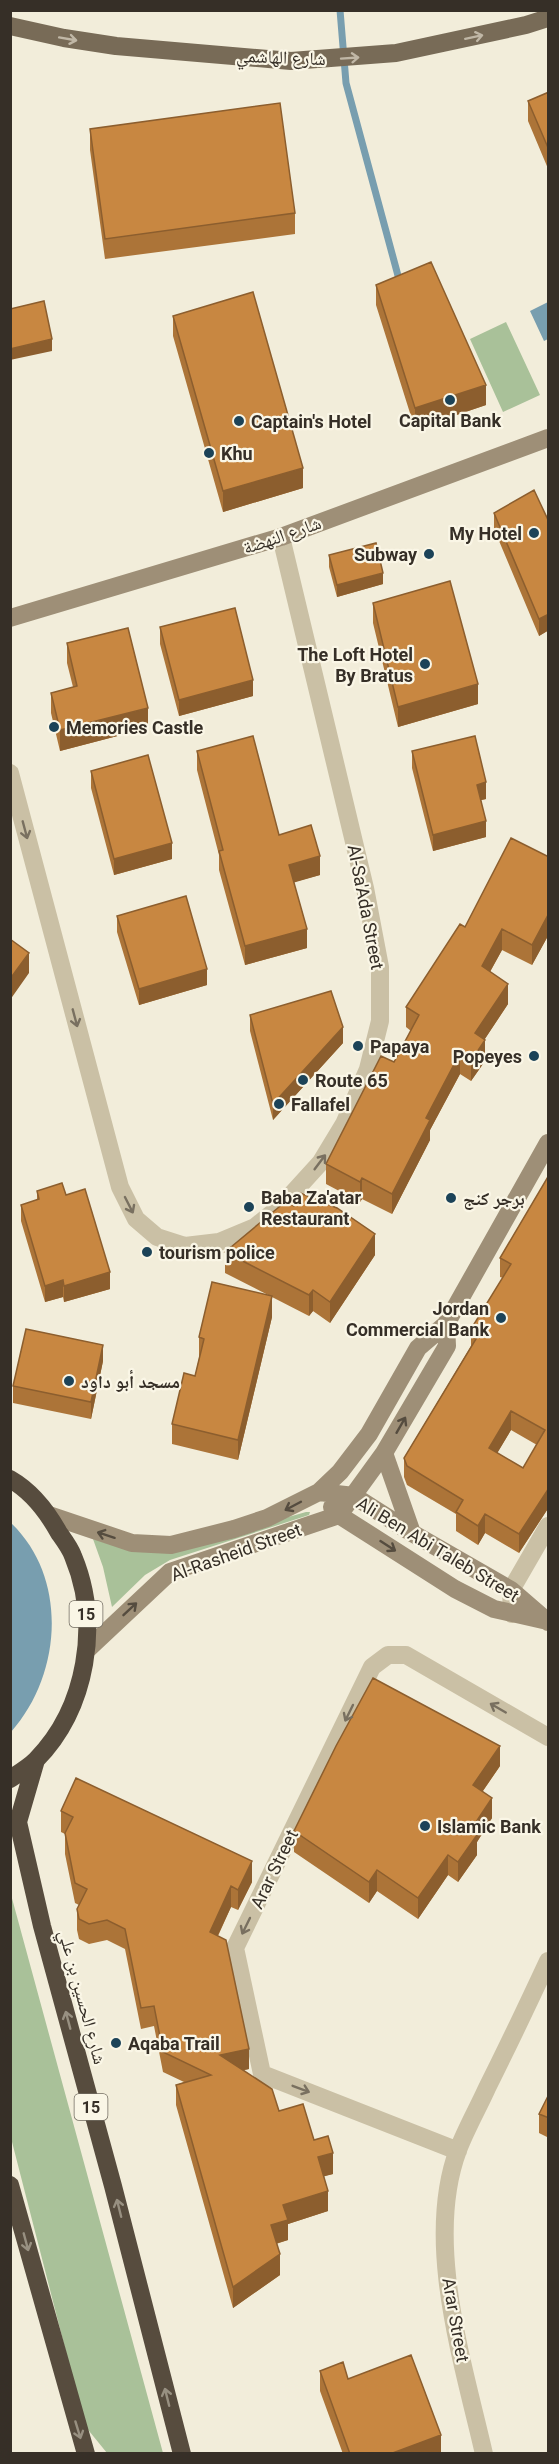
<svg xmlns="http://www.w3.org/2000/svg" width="559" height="2464" font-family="Roboto,'Noto Naskh Arabic',sans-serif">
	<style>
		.green { fill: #a9c199 }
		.water { fill: #789eaf }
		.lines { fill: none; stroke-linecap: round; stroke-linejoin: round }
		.stream { stroke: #789eaf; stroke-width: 7 }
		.street { stroke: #cac0a5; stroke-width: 18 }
		.secondary { stroke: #9e8f77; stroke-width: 18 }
		.primary { stroke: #786b57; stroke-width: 18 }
		.highway { stroke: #574c3e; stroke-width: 18 }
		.wall { fill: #ac7438; fill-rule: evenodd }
		.shaded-wall { fill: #8c5e2e }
		.building { fill: #c88741; stroke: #8c5e2e; stroke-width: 1.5; fill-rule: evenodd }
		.oneway { stroke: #c0b7a6 }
		.oneway2 { stroke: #797060 }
		.oneway3 { stroke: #554c3f }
		.oneway4 { stroke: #989081 }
		.poi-dot { fill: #1c4358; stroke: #faf6e6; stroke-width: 2 }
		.labels { text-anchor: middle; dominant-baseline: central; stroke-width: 4.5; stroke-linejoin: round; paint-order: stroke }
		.shield { fill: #faf6e6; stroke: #716b60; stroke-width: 1.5 }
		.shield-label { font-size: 16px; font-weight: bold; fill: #362f27 }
		.street-label { font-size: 18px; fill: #362f27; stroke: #faf6e6 }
		.poi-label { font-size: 18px; font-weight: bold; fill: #362f27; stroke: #faf6e6; text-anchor: start }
	</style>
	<rect width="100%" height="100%" fill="#f2edda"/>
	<!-- green -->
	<path class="green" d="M506 322 540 395 503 412 470 339Z
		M306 1512H310L309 1515 170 1560 145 1575 112 1607 103 1567 93 1539 168 1551Z
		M10 1891 163 2453H107L85 2426 11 2138Z"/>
	<!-- water -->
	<path class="water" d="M548 302V339L544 341 530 311Z
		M10 1522C69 1577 62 1675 11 1732Z"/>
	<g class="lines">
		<!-- stream -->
		<path class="stream" d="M340 10 346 83 400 283"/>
		<!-- street -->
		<path class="street" d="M10 773 120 1187 136 1219 157 1237 185 1246 219 1242 255 1227 281 1206 321 1162 344 1124 368 1069 380 1021V967L365 888 281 537
			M512 1614 511 1590 548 1526
			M458 2151 262 2074 235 1948 372 1667 388 1655H406L548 1737
			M484 2454C463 2362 424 2241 458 2150 466 2129 478 2108 487 2088 508 2046 528 2004 548 1961"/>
		<!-- secondary -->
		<path class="secondary" d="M10 618 281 537 548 438
			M384 1453 412 1533
			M319 1492 354 1496 412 1533 511 1590 548 1622
			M332 1507 339 1515 455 1589 494 1609 543 1620
			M49 1515 132 1543 171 1545 234 1529 267 1518 319 1492 340 1472 369 1434 418 1348 446 1324 548 1143
			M88 1649 170 1572 339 1515 384 1453 447 1346 446 1324"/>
		<!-- primary -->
		<path class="primary" d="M10 26 64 38 116 46 291 61 396 53 526 25 548 18"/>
		<!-- highway -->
		<path class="highway" d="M10 1479C31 1491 48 1513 59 1533 64 1540 70 1548 73 1556 101 1623 87 1708 36 1760 29 1767 19 1773 10 1779
			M36 1760 18 1822 42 1926 113 2186 182 2454
			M10 2185 86 2454"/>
	</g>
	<!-- wall -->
	<path class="wall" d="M549 92V171L528 121V101Z
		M90 129 295 213V234L105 259 90 150Z
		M376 285 486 405 415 429 376 305Z
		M173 316 303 488 223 512 173 336Z
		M494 513 549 522V630L539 636 494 529Z
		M329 555 383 584 337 597 329 567Z
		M373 603 478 704 398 727 373 623Z
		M160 627 253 696 179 716 160 644Z
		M67 643 148 728 60 751 51 713V693L73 687 67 663Z
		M197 751 320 875 294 882 307 948 245 965 219 870V855L197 770Z
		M412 751 486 799 481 800 486 837 433 851 412 768Z
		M91 771 172 859 114 875 91 788Z
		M549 857V934L532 965 502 950 490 972 508 1004 484 1040 485 1061 471 1081 460 1074 430 1130V1140L392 1214 362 1199 360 1202 326 1184V1164L394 1062 411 1031 406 1027V1007L465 927Z
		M117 916 207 985 139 1005 117 932Z
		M250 1015 343 1043 273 1120 250 1031Z
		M549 1175V1507L519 1553 485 1533 478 1545 456 1531V1514L407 1485 404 1477V1458L471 1346V1329L503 1278 500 1277V1258ZM511 1430 537 1445 523 1468 497 1453Z
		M37 1191 66 1195 110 1289 64 1302 63 1297 45 1302 21 1221V1205L37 1200Z
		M225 1252 375 1255 330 1323 313 1311 309 1316 272 1297V1317L238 1460 172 1444V1424L195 1376 199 1358V1337L270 1296 225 1273Z
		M103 1361 91 1419 13 1403V1386Z
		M500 1766 483 1791 492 1818 477 1842V1855L458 1882 448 1875 418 1919 377 1891 369 1903 294 1852V1831Z
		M61 1811 252 1882 238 1910 231 1907 218 1936 249 2069 244 2070 279 2111 314 2140 333 2174 324 2176 328 2211 288 2224V2240L276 2244 280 2275 233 2308 176 2105V2085L184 2082 163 2072 154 2026 141 2029 125 1949 107 1940 89 1944 79 1939 77 1930V1909L79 1905 75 1903 65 1854V1834L61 1832Z
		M549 2094V2138L539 2133V2114Z
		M320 2371 348 2379 441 2454H343L320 2391Z"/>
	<!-- shaded-wall -->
	<path class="shaded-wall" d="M52 339V351L10 360V349Z
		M486 385V405L415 429V408Z
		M303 468V488L223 512V491Z
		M383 573V584L337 597V585Z
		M549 614V630L539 636V619Z
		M253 680V696L179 716V700Z
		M478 684V704L398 727V707Z
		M148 708V728L60 751V730Z
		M486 782V799L477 801V785Z
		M486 821V837L433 851V835Z
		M172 843V859L114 875V859Z
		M320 856V875L289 884V865Z
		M549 913V934L532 965V945Z
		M307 929V948L245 965V946Z
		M502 929V950L482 986V966Z
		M29 953V973L10 1000V979Z
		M207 969V985L139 1005V989Z
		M508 984V1004L475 1054V1033Z
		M343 1027V1043L273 1120V1104Z
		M485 1040V1061L471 1081V1061Z
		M460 1053V1074L430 1130V1140L392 1214V1194L426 1118Z
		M362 1178V1199L360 1202V1182Z
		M375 1234V1255L330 1323V1302Z
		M110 1272V1289L64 1302V1286Z
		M63 1280V1297L45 1302V1286Z
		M313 1290V1311L309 1316V1295Z
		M272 1296V1317L238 1460V1440Z
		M103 1345V1361L91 1419V1402Z
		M511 1411V1430L489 1467V1448Z
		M549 1488V1507L519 1553V1534Z
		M485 1514V1533L478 1545V1526Z
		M500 1746V1766L473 1805V1785Z
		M492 1798V1818L477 1842V1855L458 1882V1862L470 1831Z
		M448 1855V1875L418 1919V1898Z
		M252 1861V1882L238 1910V1890Z
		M377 1870V1891L369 1903V1882Z
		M231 1886V1907L210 1952V1932Z
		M249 2049V2069L220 2075V2055Z
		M333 2153V2174L318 2178V2157Z
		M328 2191V2211L288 2224V2240L271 2245V2225L283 2205Z
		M280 2254V2275L233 2308V2287Z
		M441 2435V2454H390Z"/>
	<!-- building -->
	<path class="building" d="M549 92V150L528 101Z
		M280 103 295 213 105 239 90 129Z
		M431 262 486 385 415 408 376 285Z
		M253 292 303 468 223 491 173 316Z
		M44 301 52 339 10 349V309Z
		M534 490 549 522V614L539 619 494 513Z
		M376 543 383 573 337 585 329 555Z
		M450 581 478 684 398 707 373 603Z
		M235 608 253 680 179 700 160 627Z
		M128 628 148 708 60 730 51 693 77 686 67 643Z
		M253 736 279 835 311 825 320 856 289 865 307 929 245 946 219 851 223 850 197 751Z
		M475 736 486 782 477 785 486 821 433 835 412 751Z
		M148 755 172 843 114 859 91 771Z
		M511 838 549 857V913L532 945 502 929 482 966 508 984 475 1033 485 1040 471 1061 460 1053 426 1118 430 1120 392 1194 362 1178 360 1182 326 1164 381 1056 394 1062 419 1015 406 1007 460 924 465 927Z
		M186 896 207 969 139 989 117 916Z
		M10 939 29 953 10 979Z
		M331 991 343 1027 273 1104 250 1015Z
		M549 1175V1488L519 1534 485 1514 478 1526 456 1512 463 1500 407 1466 404 1458 479 1334 471 1329 511 1264 500 1258ZM511 1411 545 1430 523 1468 489 1448Z
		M62 1183 66 1195 85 1189 110 1272 64 1286 63 1280 45 1286 21 1205 39 1199 37 1191Z
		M300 1193 337 1208 375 1234 330 1302 313 1290 309 1295 225 1252 285 1202 294 1206Z
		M212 1282 272 1296 238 1440 172 1424 184 1373 195 1376 204 1339 199 1337Z
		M26 1329 103 1345 91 1402 13 1386Z
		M373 1678 500 1746 473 1785 492 1798 470 1831 477 1835 458 1862 448 1855 418 1898 377 1870 369 1882 294 1831 336 1746Z
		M76 1778 252 1861 238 1890 231 1886 210 1932 226 1940 249 2049 220 2055 272 2089 279 2111 303 2104 314 2140 328 2136 333 2153 318 2157 328 2191 283 2205 288 2220 271 2225 280 2254 233 2287 176 2085 211 2075 163 2052 154 2006 141 2008 125 1929 107 1920 89 1924 79 1919 77 1909 87 1889 75 1883 65 1833 73 1817 61 1811Z
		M549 2094V2118L539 2114Z
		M411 2355 441 2435 390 2454H350L320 2371 343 2362 348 2379Z"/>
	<!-- one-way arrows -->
	<defs><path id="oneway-shaft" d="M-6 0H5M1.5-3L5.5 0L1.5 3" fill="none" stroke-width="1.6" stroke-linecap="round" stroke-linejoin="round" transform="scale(1.5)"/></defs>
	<g class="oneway">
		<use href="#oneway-shaft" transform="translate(474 37) rotate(-12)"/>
		<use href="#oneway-shaft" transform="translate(68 39) rotate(10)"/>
		<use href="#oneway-shaft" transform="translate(350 58) rotate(-4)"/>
	</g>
	<g class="oneway2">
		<use href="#oneway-shaft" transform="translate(25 830) rotate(75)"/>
		<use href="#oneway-shaft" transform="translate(75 1018) rotate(75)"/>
		<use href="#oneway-shaft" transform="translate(320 1162) rotate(-53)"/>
		<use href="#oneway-shaft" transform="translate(129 1205) rotate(63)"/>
		<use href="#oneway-shaft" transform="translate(498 1708) rotate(-150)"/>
		<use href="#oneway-shaft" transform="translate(349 1713) rotate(116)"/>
		<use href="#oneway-shaft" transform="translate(246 1926) rotate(116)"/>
		<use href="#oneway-shaft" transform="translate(301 2089) rotate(21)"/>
	</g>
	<g class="oneway3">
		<use href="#oneway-shaft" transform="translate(401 1425) rotate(-60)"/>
		<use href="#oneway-shaft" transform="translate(293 1506) rotate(152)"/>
		<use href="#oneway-shaft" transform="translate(106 1535) rotate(-162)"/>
		<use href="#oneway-shaft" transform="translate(388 1546) rotate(33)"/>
		<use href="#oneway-shaft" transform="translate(130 1609) rotate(-43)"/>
	</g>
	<g class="oneway4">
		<use href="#oneway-shaft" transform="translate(68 2020) rotate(-105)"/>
		<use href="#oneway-shaft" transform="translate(119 2208) rotate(-104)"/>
		<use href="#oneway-shaft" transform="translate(26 2242) rotate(75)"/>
		<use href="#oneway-shaft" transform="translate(167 2397) rotate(-104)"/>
		<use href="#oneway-shaft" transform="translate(78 2430) rotate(73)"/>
	</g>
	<!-- markers -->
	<g class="poi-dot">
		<circle cx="450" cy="400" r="6"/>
		<circle cx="239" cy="421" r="6"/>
		<circle cx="209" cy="453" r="6"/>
		<circle cx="534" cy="533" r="6"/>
		<circle cx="429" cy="554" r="6"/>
		<circle cx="425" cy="664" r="6"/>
		<circle cx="54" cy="727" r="6"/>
		<circle cx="358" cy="1046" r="6"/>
		<circle cx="534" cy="1056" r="6"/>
		<circle cx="303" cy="1080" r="6"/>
		<circle cx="279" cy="1104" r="6"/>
		<circle cx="451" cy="1198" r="6"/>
		<circle cx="249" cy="1207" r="6"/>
		<circle cx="147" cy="1252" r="6"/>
		<circle cx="501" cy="1318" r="6"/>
		<circle cx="69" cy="1381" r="6"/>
		<circle cx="425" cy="1826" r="6"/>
		<circle cx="116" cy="2043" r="6"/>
	</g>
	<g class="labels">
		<!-- shield labels -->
		<g class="shield">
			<rect x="69.5" y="1601" width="33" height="26" rx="4.5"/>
			<rect x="74.5" y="2094" width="33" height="26" rx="4.5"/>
		</g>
		<g class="shield-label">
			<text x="86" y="1614">15</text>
			<text x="91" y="2107">15</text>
		</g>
		<!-- street labels -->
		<g class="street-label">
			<text transform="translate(281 57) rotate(2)">شارع الهاشمي</text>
			<text transform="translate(282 535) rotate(-19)">شارع النهضة</text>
			<text transform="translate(366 907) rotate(79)">Al-Sa'Ada Street</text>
			<text transform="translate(438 1549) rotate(31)">Ali Ben Abi Taleb Street</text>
			<text transform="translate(236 1552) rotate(-20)">Al-Rasheid Street</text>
			<text transform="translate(274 1869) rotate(-64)">Arar Street</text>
			<text transform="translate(83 1997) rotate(75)">شارع الحسين بن علي</text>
			<text transform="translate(456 2320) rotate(80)">Arar Street</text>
		</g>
		<!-- poi labels -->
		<g class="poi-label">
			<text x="450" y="420" text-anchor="middle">Capital Bank</text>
			<text x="251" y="421">Captain's Hotel</text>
			<text x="221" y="453">Khu</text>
			<text x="522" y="533" text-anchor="end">My Hotel</text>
			<text x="417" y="554" text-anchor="end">Subway</text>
			<text x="413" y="654" text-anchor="end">The Loft Hotel<tspan x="413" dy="21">By Bratus</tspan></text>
			<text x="66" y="727">Memories Castle</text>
			<text x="370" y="1046">Papaya</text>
			<text x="522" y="1056" text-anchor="end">Popeyes</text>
			<text x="315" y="1080">Route 65</text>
			<text x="291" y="1104">Fallafel</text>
			<text x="261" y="1197">Baba Za'atar<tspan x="261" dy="21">Restaurant</tspan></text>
			<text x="463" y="1198">برجر كنج</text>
			<text x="159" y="1252">tourism police</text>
			<text x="489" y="1308" text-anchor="end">Jordan<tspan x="489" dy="21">Commercial Bank</tspan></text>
			<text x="81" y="1381">مسجد أبو داود</text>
			<text x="437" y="1826">Islamic Bank</text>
			<text x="128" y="2043">Aqaba Trail</text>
		</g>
	</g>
	<!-- border -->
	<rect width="559" height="2464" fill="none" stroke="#362f27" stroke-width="24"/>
</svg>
